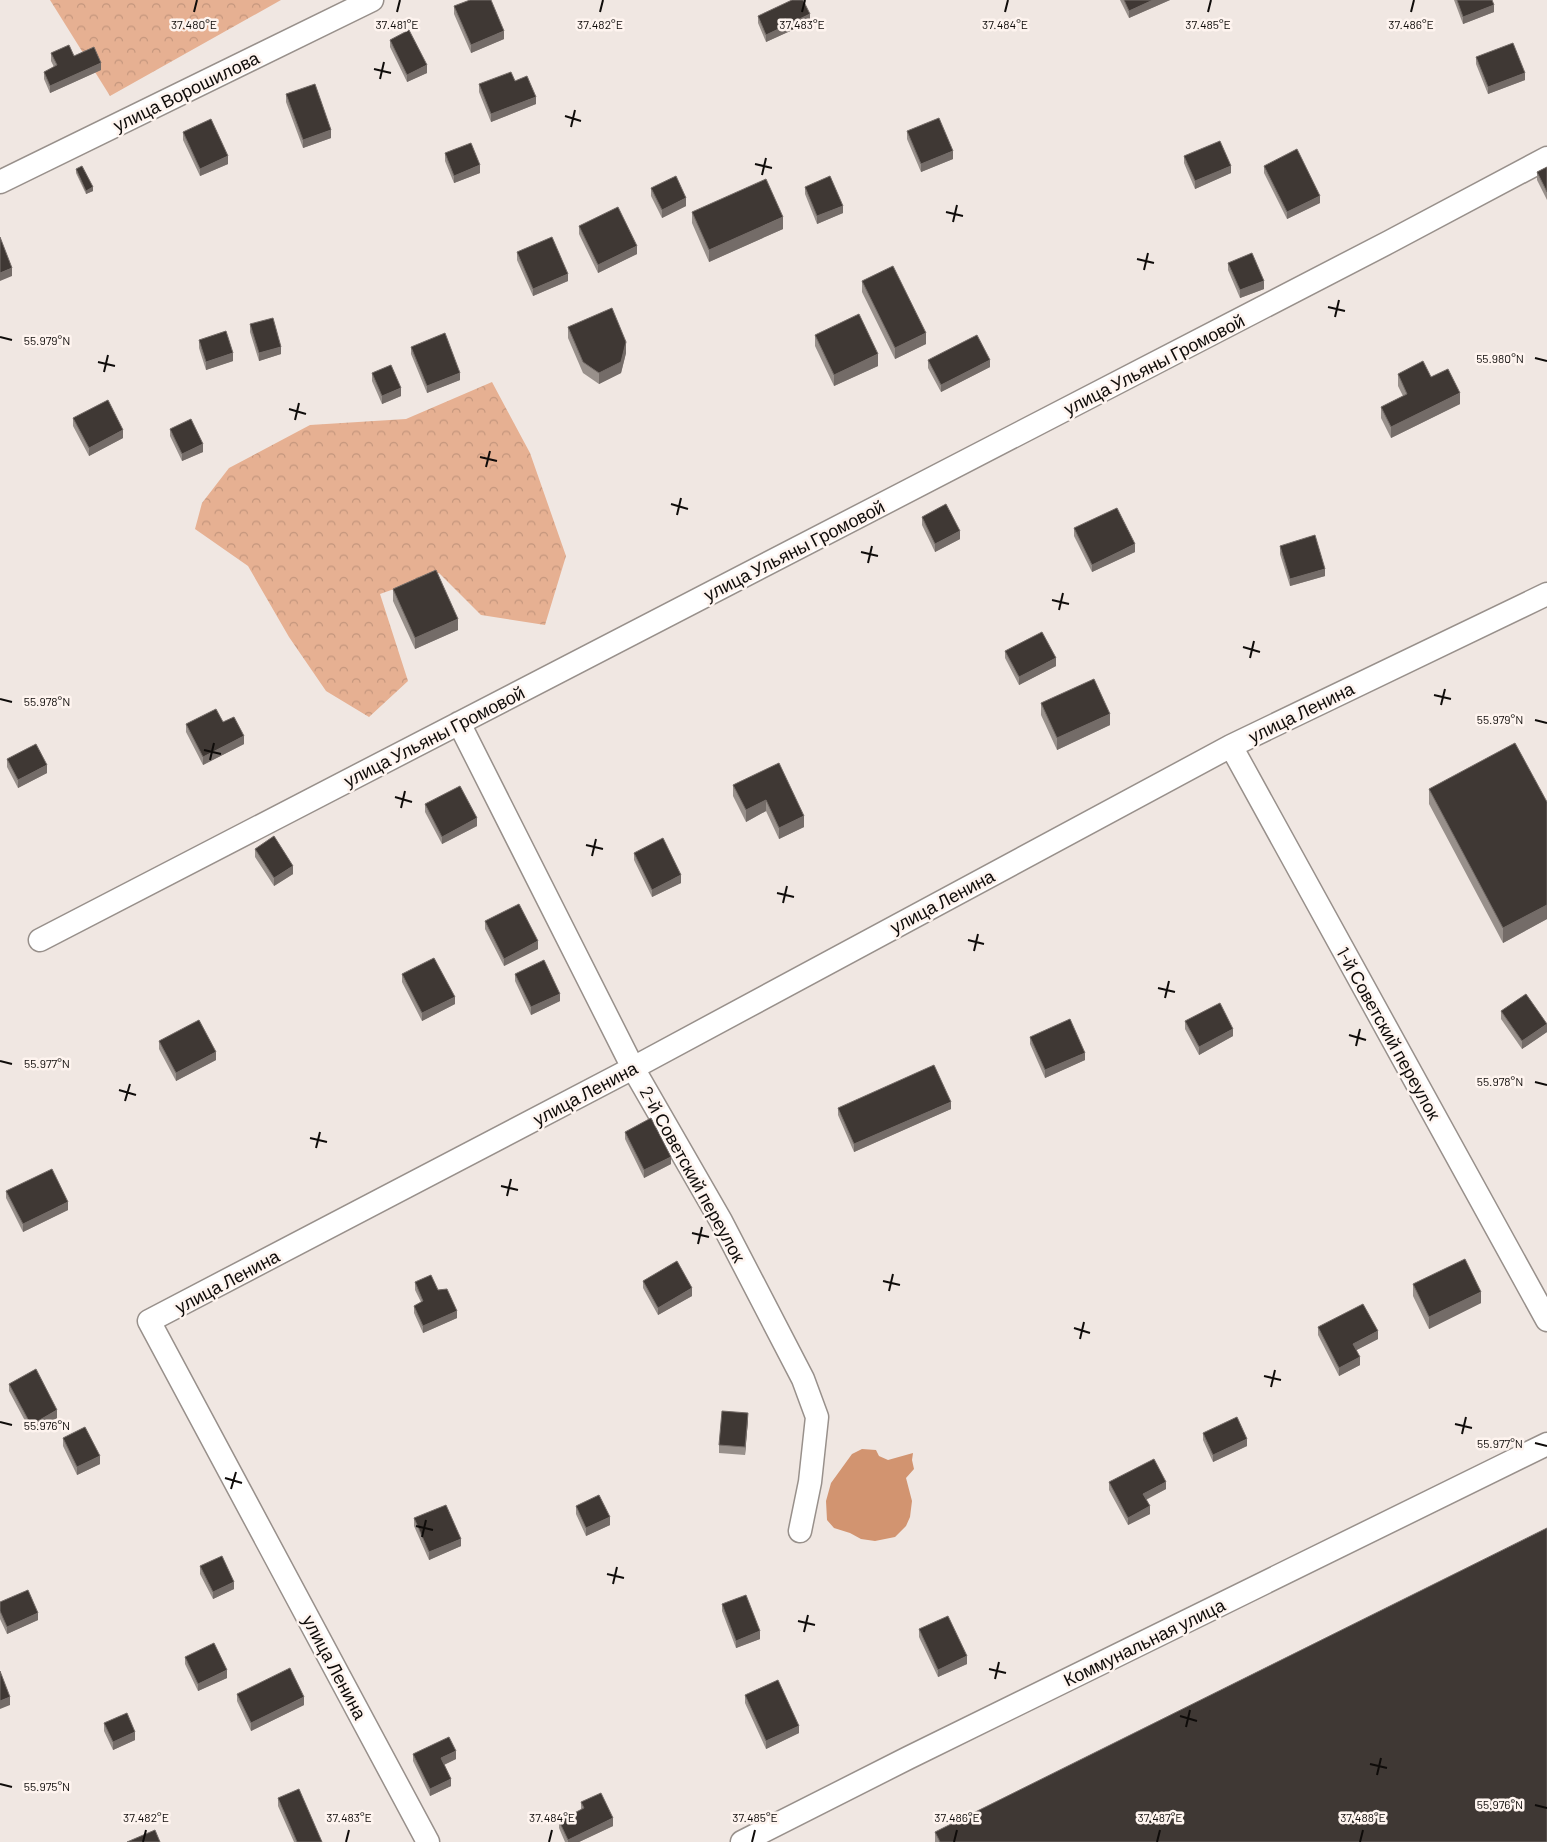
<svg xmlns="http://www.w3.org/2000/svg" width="1547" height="1842" font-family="Barlow,sans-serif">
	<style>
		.forest { fill: url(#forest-crowns) }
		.water { fill: #d29470 }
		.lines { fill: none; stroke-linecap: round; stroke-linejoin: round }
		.minor-casing { stroke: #98908b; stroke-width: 25 }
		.minor { stroke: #fff; stroke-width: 22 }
		.wall { fill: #98908b }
		.shaded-wall { fill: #746c68 }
		.building { fill: #3f3834; stroke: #746c68 }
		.ticks { fill: none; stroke: #0f0c0a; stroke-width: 2 }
		.labels { text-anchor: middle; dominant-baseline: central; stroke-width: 5; stroke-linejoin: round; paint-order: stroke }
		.street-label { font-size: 18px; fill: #0f0c0a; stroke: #fef4ef }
		.ticks-label { font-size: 12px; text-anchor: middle; fill: #0f0c0a; stroke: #fef4ef; stroke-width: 5; stroke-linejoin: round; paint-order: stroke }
	</style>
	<defs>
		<pattern id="forest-crowns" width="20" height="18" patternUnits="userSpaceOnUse" patternTransform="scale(1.25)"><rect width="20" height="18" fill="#e6b092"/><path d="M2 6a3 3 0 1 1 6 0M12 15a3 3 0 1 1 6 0" fill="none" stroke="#c4967d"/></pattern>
	</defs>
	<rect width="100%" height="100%" fill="#f0e7e2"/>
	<!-- forest -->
	<path class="forest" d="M50 0H281L110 96Z
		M492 382 530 453 566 556 545 625 481 615 439 573 380 594 408 681 369 717 326 691 289 637 248 566 195 529 202 503 229 468 310 425 406 419Z"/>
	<!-- water -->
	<path class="water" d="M862 1449 876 1450 879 1456 888 1460 913 1453 912 1460 914 1469 906 1478 912 1501 910 1517 906 1526 895 1537 875 1541 861 1539 850 1533 834 1528 827 1520 826 1501 831 1483 852 1454Z"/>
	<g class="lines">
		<defs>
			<path id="minor" d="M0 182 372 0
				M459 723 633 1068 721 1221 803 1379 817 1417 810 1482 800 1531
				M1231 746 1547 1320
				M40 940 1389 242 1547 158
				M428 1842 149 1321 633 1068 1231 746 1547 594
				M742 1842 908 1758 1547 1444"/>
		</defs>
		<!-- minor casing -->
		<use href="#minor" class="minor-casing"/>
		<!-- minor -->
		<use href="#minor" class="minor"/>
	</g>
	<!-- wall -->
	<path class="wall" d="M1120 0H1170L1129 18Z
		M1454 0H1492L1494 12 1463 24Z
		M454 6 504 39 471 53 454 14Z
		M758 16 810 22 766 42 758 23Z
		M390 40 427 73 407 82 390 47Z
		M51 53 101 70 50 93 44 79V72L54 67 51 61Z
		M1476 57 1525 80 1488 94 1476 64Z
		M479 84 536 104 491 122 479 92Z
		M286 94 331 138 303 148 286 102Z
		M907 131 953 159 921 172 907 139Z
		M183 132 228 164 200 176 183 140Z
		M445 153 480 173 454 183 445 161Z
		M1184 156 1231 173 1195 189 1184 163Z
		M1264 166 1320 203 1287 219 1264 173Z
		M1547 167V200L1537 180V172Z
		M76 169 93 191 86 194 76 173Z
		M805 187 843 213 817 224 805 194Z
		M651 188 686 206 662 218 651 196Z
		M692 212 783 229 709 262 692 223Z
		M579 226 637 254 598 273 579 234Z
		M517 252 568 281 533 296 517 260Z
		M1228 263 1264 289 1240 298 1228 270Z
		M862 281 926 344 895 359 862 292Z
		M250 324 281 354 259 361 250 332Z
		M568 327 626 353 621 373 599 384 583 373 568 338Z
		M815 335 878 366 834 386 815 346Z
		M199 340 233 361 206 370 199 348Z
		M411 347 460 380 427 393 411 354Z
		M928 360 990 367 941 392 928 368Z
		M372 373 401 396 382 404 372 381Z
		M1398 374 1431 377 1460 404 1391 438 1381 418V407L1403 396 1398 386Z
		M73 418 123 438 89 456 73 426Z
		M170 429 203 452 182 461 170 436Z
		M922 517 960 539 935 552 922 525Z
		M1074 528 1135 552 1092 572 1074 536Z
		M1280 546 1325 576 1290 586 1280 554Z
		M393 589 458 630 415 649 393 601Z
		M1005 651 1056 666 1019 685 1005 658Z
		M1041 703 1110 725 1057 750 1041 715Z
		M223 722 244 744 203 765 186 732V724Z
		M7 759 47 773 18 788 7 767Z
		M779 763 804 827 779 839 766 811 746 822 733 796V785Z
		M1429 789 1547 802V919L1503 943 1429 804Z
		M425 804 477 826 442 844 425 812Z
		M255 849 293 874 274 886 255 857Z
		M634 853 681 883 652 897 634 860Z
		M485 921 538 949 504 966 485 929Z
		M402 974 455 1004 422 1021 402 982Z
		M515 974 560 1001 531 1015 515 981Z
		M1501 1011 1547 1032 1522 1049 1501 1019Z
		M1185 1021 1233 1036 1199 1055 1185 1029Z
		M1030 1037 1085 1060 1045 1078 1030 1044Z
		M159 1041 216 1060 176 1081 159 1049Z
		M838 1108 951 1109 854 1152 838 1115Z
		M625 1132 671 1164 644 1178 625 1139Z
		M6 1191 68 1210 23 1232 6 1198Z
		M643 1281 692 1296 658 1315 643 1288Z
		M415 1282 438 1290 457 1318 423 1333 414 1313V1306L421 1302 415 1290Z
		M1413 1284 1481 1303 1429 1329 1413 1296Z
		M1318 1327 1378 1339 1356 1350 1360 1365 1339 1376 1318 1335Z
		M9 1384 57 1418 31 1432 9 1391Z
		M748 1420 745 1455 719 1453V1445Z
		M1203 1433 1247 1446 1213 1462 1203 1440Z
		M63 1438 100 1464 77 1475 63 1446Z
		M1109 1482 1166 1489 1146 1500 1150 1514 1128 1525 1109 1490Z
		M576 1506 610 1525 586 1536 576 1514Z
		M414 1518 461 1546 429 1560 414 1526Z
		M200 1566 234 1589 213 1599 200 1574Z
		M0 1602 38 1620 7 1634 0 1619Z
		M722 1604 760 1639 736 1648 722 1611Z
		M919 1629 967 1664 938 1677 919 1637Z
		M185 1657 227 1678 198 1691 185 1664Z
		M237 1694 304 1705 251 1731 237 1701Z
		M745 1695 799 1733 766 1749 745 1703Z
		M104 1723 135 1740 113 1750 104 1731Z
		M413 1754 456 1759 444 1765 451 1786 430 1796 413 1761Z
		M278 1798 322 1842H294L278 1806Z
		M581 1802 613 1826 579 1842H565L559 1828V1821L581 1810Z
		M935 1832 1547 1842H935Z"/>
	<!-- shaded-wall -->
	<path class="shaded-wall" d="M1153 0H1170L1129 18V11Z
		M1494 5V12L1463 24V17Z
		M810 14V22L766 42V35Z
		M504 31V39L471 53V45Z
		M101 63V70L50 93V86Z
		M427 65V73L407 82V75Z
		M1525 73V80L1488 94V87Z
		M536 97V104L491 122V114Z
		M331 130V138L303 148V140Z
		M953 151V159L921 172V164Z
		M228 156V164L200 176V169Z
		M480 165V173L454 183V176Z
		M1231 166V173L1195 189V181Z
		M93 187V191L86 194V191Z
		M1320 196V203L1287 219V212Z
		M686 198V206L662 218V210Z
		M843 206V213L817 224V216Z
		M783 217V229L709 262V250Z
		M637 246V254L598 273V265Z
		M12 268V276L0 281V273Z
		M568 274V281L533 296V289Z
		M1264 281V289L1240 298V290Z
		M926 333V344L895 359V348Z
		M626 342V353L621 373 599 384V373Z
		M281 347V354L259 361V353Z
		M233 353V361L206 370V362Z
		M878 354V366L834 386V375Z
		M990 360V367L941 392V385Z
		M460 373V380L427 393V386Z
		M401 388V396L382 404V396Z
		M1460 393V404L1391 438V427Z
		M123 430V438L89 456V448Z
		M203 444V452L182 461V454Z
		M960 531V539L935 552V544Z
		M1135 544V552L1092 572V565Z
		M1325 569V576L1290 586V579Z
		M458 619V630L415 649V638Z
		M1056 658V666L1019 685V677Z
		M1110 714V725L1057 750V738Z
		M244 736V744L203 765V757Z
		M47 765V773L18 788V780Z
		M766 800V811L746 822V810Z
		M804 816V827L779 839V828Z
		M477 818V826L442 844V837Z
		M293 866V874L274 886V878Z
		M681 875V883L652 897V890Z
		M1547 905V919L1503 943V928Z
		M538 941V949L504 966V959Z
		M560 994V1001L531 1015V1007Z
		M455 997V1004L422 1021V1013Z
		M1547 1024V1032L1522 1049V1041Z
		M1233 1029V1036L1199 1055V1047Z
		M216 1052V1060L176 1081V1073Z
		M1085 1053V1060L1045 1078V1070Z
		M951 1102V1109L854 1152V1144Z
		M671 1157V1164L644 1178V1170Z
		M68 1202V1210L23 1232V1224Z
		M692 1288V1296L658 1315V1308Z
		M1481 1292V1303L1429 1329V1317Z
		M457 1311V1318L423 1333V1326Z
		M1378 1331V1339L1353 1352V1344Z
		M1360 1357V1365L1339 1376V1368Z
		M57 1410V1418L31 1432V1425Z
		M748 1413V1420L745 1455V1447Z
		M1247 1439V1446L1213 1462V1455Z
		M100 1456V1464L77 1475V1467Z
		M1166 1482V1489L1143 1501V1494Z
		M1150 1506V1514L1128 1525V1518Z
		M610 1517V1525L586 1536V1528Z
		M461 1539V1546L429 1560V1552Z
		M234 1582V1589L213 1599V1592Z
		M38 1613V1620L7 1634V1627Z
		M760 1631V1639L736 1648V1641Z
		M967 1656V1664L938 1677V1670Z
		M227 1670V1678L198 1691V1684Z
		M10 1697V1705L0 1709V1701Z
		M304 1697V1705L251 1731V1723Z
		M799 1726V1733L766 1749V1741Z
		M135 1732V1740L113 1750V1742Z
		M456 1751V1759L441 1766V1758Z
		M451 1779V1786L430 1796V1789Z
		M613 1818V1826L579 1842H568V1840Z"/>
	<!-- building -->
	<path class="building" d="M470 0H491L504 31 471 45 454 6Z
		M792 0H803L810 14 766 35 758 16Z
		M1124 0H1153L1129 11Z
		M1457 0H1492L1494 5 1463 17Z
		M409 30 427 65 407 75 390 40Z
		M1513 43 1525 73 1488 87 1476 57Z
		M69 45 74 56 94 47 101 63 50 86 44 72 57 65 51 53Z
		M511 72 515 81 527 76 536 97 491 114 479 84Z
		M315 84 331 130 303 140 286 94Z
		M939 118 953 151 921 164 907 131Z
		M211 119 228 156 200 169 183 132Z
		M1220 141 1231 166 1195 181 1184 156Z
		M471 143 480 165 454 176 445 153Z
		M1297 149 1320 196 1287 212 1264 166Z
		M82 166 93 187 86 191 76 169Z
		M1547 167V192L1537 172Z
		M676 176 686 198 662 210 651 188Z
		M830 176 843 206 817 216 805 187Z
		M766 179 783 217 709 250 692 212Z
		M618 207 637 246 598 265 579 226Z
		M0 237 12 268 0 273Z
		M552 237 568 274 533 289 517 252Z
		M1252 253 1264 281 1240 290 1228 263Z
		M893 266 926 333 895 348 862 281Z
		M612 308 626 342 621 362 599 373 583 362 568 327Z
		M859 314 878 354 834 375 815 335Z
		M273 318 281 347 259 353 250 324Z
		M226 331 233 353 206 362 199 340Z
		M445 333 460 373 427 386 411 347Z
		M977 335 990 360 941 385 928 360Z
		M1423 361 1431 377 1448 369 1460 393 1391 427 1381 407 1407 394 1398 374Z
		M391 365 401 388 382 396 372 373Z
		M108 400 123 430 89 448 73 418Z
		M191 419 203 444 182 454 170 429Z
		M946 504 960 531 935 544 922 517Z
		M1117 508 1135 544 1092 565 1074 528Z
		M1315 535 1325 569 1290 579 1280 546Z
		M436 570 458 619 415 638 393 589Z
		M1042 632 1056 658 1019 677 1005 651Z
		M1094 679 1110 714 1057 738 1041 703Z
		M216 709 223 722 234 717 244 736 203 757 186 724Z
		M1515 743 1547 802V905L1503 928 1429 789Z
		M36 744 47 765 18 780 7 759Z
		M779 763 804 816 779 828 766 800 746 810 733 785Z
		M460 786 477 818 442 837 425 804Z
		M274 836 293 866 274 878 255 849Z
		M663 838 681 875 652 890 634 853Z
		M519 904 538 941 504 959 485 921Z
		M434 958 455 997 422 1013 402 974Z
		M544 960 560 994 531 1007 515 974Z
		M1526 994 1547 1024 1522 1041 1501 1011Z
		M1220 1003 1233 1029 1199 1047 1185 1021Z
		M1070 1019 1085 1053 1045 1070 1030 1037Z
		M199 1020 216 1052 176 1073 159 1041Z
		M934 1065 951 1102 854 1144 838 1108Z
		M651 1118 671 1157 644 1170 625 1132Z
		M52 1169 68 1202 23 1224 6 1191Z
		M1465 1259 1481 1292 1429 1317 1413 1284Z
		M677 1261 692 1288 658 1308 643 1281Z
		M431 1275 438 1290 447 1289 457 1311 423 1326 414 1306 423 1301 415 1282Z
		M1363 1304 1378 1331 1353 1344 1360 1357 1339 1368 1318 1327Z
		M36 1369 57 1410 31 1425 9 1384Z
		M722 1411 748 1413 745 1447 719 1445Z
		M1237 1417 1247 1439 1213 1455 1203 1433Z
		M85 1427 100 1456 77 1467 63 1438Z
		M1154 1459 1166 1482 1143 1494 1150 1506 1128 1518 1109 1482Z
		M599 1495 610 1517 586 1528 576 1506Z
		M446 1505 461 1539 429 1552 414 1518Z
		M1547 1528V1842H940L935 1832Z
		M222 1556 234 1582 213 1592 200 1566Z
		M28 1590 38 1613 7 1627 0 1611V1602Z
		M746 1595 760 1631 736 1641 722 1604Z
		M948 1616 967 1656 938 1670 919 1629Z
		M214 1643 227 1670 198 1684 185 1657Z
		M290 1668 304 1697 251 1723 237 1694Z
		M0 1671 10 1697 0 1701Z
		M778 1680 799 1726 766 1741 745 1695Z
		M127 1713 135 1732 113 1742 104 1723Z
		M449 1737 456 1751 441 1758 451 1779 430 1789 413 1754Z
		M299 1789 322 1842H297L278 1798Z
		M601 1793 613 1818 568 1840 559 1821 584 1808 581 1802Z
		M155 1830 160 1842H127Z"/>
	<!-- ticks -->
	<path class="ticks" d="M194 12 197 0M397 12 400 0M600 12 603 0M802 12 805 0M1005 12 1008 0M1208 12 1211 0M1411 12 1414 0M374 69 391 73M380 79 384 62M565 116 581 121M571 127 575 110M755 164 772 168M762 175 766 158M946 212 963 216M953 222 957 205M1137 259 1154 263M1144 270 1148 253M1328 307 1345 311M1335 317 1339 300M0 337 12 340M1535 358 1547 361M98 362 115 366M104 372 108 355M289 409 306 414M295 420 299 403M480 457 497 461M486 467 490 451M671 504 688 509M677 515 681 498M861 552 878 556M868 563 872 546M1052 600 1069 604M1059 610 1063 593M1243 647 1260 652M1250 658 1254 641M1434 695 1451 699M0 699 12 702M1441 705 1445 689M1535 720 1547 723M204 750 221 754M210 760 214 743M395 797 412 802M401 808 405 791M586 845 603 849M592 856 596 839M777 893 794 897M783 903 787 886M968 940 984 944M974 951 978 934M1158 988 1175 992M1165 998 1169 981M1349 1035 1366 1040M1356 1046 1360 1029M0 1061 12 1064M1535 1082 1547 1085M119 1090 136 1095M125 1101 130 1084M310 1138 327 1142M316 1148 320 1132M501 1186 518 1190M507 1196 511 1179M692 1233 709 1237M698 1244 702 1227M883 1281 900 1285M889 1291 893 1274M1074 1328 1090 1333M1080 1339 1084 1322M1264 1376 1281 1380M1271 1387 1275 1370M0 1422 12 1425M1455 1424 1472 1428M1462 1434 1466 1417M1535 1443 1547 1446M225 1478 242 1483M231 1489 236 1472M416 1526 433 1530M422 1537 426 1520M607 1574 624 1578M613 1584 617 1567M798 1621 815 1625M804 1632 808 1615M989 1669 1006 1673M995 1679 999 1662M1180 1716 1197 1721M1186 1727 1190 1710M1370 1764 1387 1768M1377 1775 1381 1758M0 1784 12 1787M1535 1805 1547 1808M143 1842 146 1830M346 1842 349 1830M549 1842 552 1830M752 1842 755 1830M954 1842 957 1830M1157 1842 1160 1830M1360 1842 1363 1830"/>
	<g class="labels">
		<!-- street labels -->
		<g class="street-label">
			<text transform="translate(186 91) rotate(-26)">улица Ворошилова</text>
			<text transform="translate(1154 364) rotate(-27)">улица Ульяны Громовой</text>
			<text transform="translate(794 550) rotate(-27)">улица Ульяны Громовой</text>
			<text transform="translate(1301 712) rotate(-26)">улица Ленина</text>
			<text transform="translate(434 736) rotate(-27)">улица Ульяны Громовой</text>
			<text transform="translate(942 901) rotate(-28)">улица Ленина</text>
			<text transform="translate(1389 1033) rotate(61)">1-й Советский переулок</text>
			<text transform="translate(585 1093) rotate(-28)">улица Ленина</text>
			<text transform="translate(693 1174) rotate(61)">2-й Советский переулок</text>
			<text transform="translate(227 1281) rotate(-28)">улица Ленина</text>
			<text transform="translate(1144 1642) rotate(-26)">Коммунальная улица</text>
			<text transform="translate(335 1667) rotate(62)">улица Ленина</text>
		</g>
	</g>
	<g class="ticks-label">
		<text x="600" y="29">37.482°E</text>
		<text x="802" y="29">37.483°E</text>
		<text x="1005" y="29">37.484°E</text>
		<text x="1208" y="29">37.485°E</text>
		<text x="194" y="29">37.480°E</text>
		<text x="397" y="29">37.481°E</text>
		<text x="1411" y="29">37.486°E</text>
		<text x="47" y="345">55.979°N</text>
		<text x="1500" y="363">55.980°N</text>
		<text x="47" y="706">55.978°N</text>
		<text x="1500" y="724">55.979°N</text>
		<text x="47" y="1068">55.977°N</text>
		<text x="1500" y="1086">55.978°N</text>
		<text x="47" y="1430">55.976°N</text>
		<text x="1500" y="1448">55.977°N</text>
		<text x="47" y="1791">55.975°N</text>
		<text x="1500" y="1809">55.976°N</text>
		<text x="146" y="1822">37.482°E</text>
		<text x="349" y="1822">37.483°E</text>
		<text x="552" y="1822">37.484°E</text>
		<text x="755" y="1822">37.485°E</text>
		<text x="957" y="1822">37.486°E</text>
		<text x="1160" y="1822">37.487°E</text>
		<text x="1363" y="1822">37.488°E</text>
	</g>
</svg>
